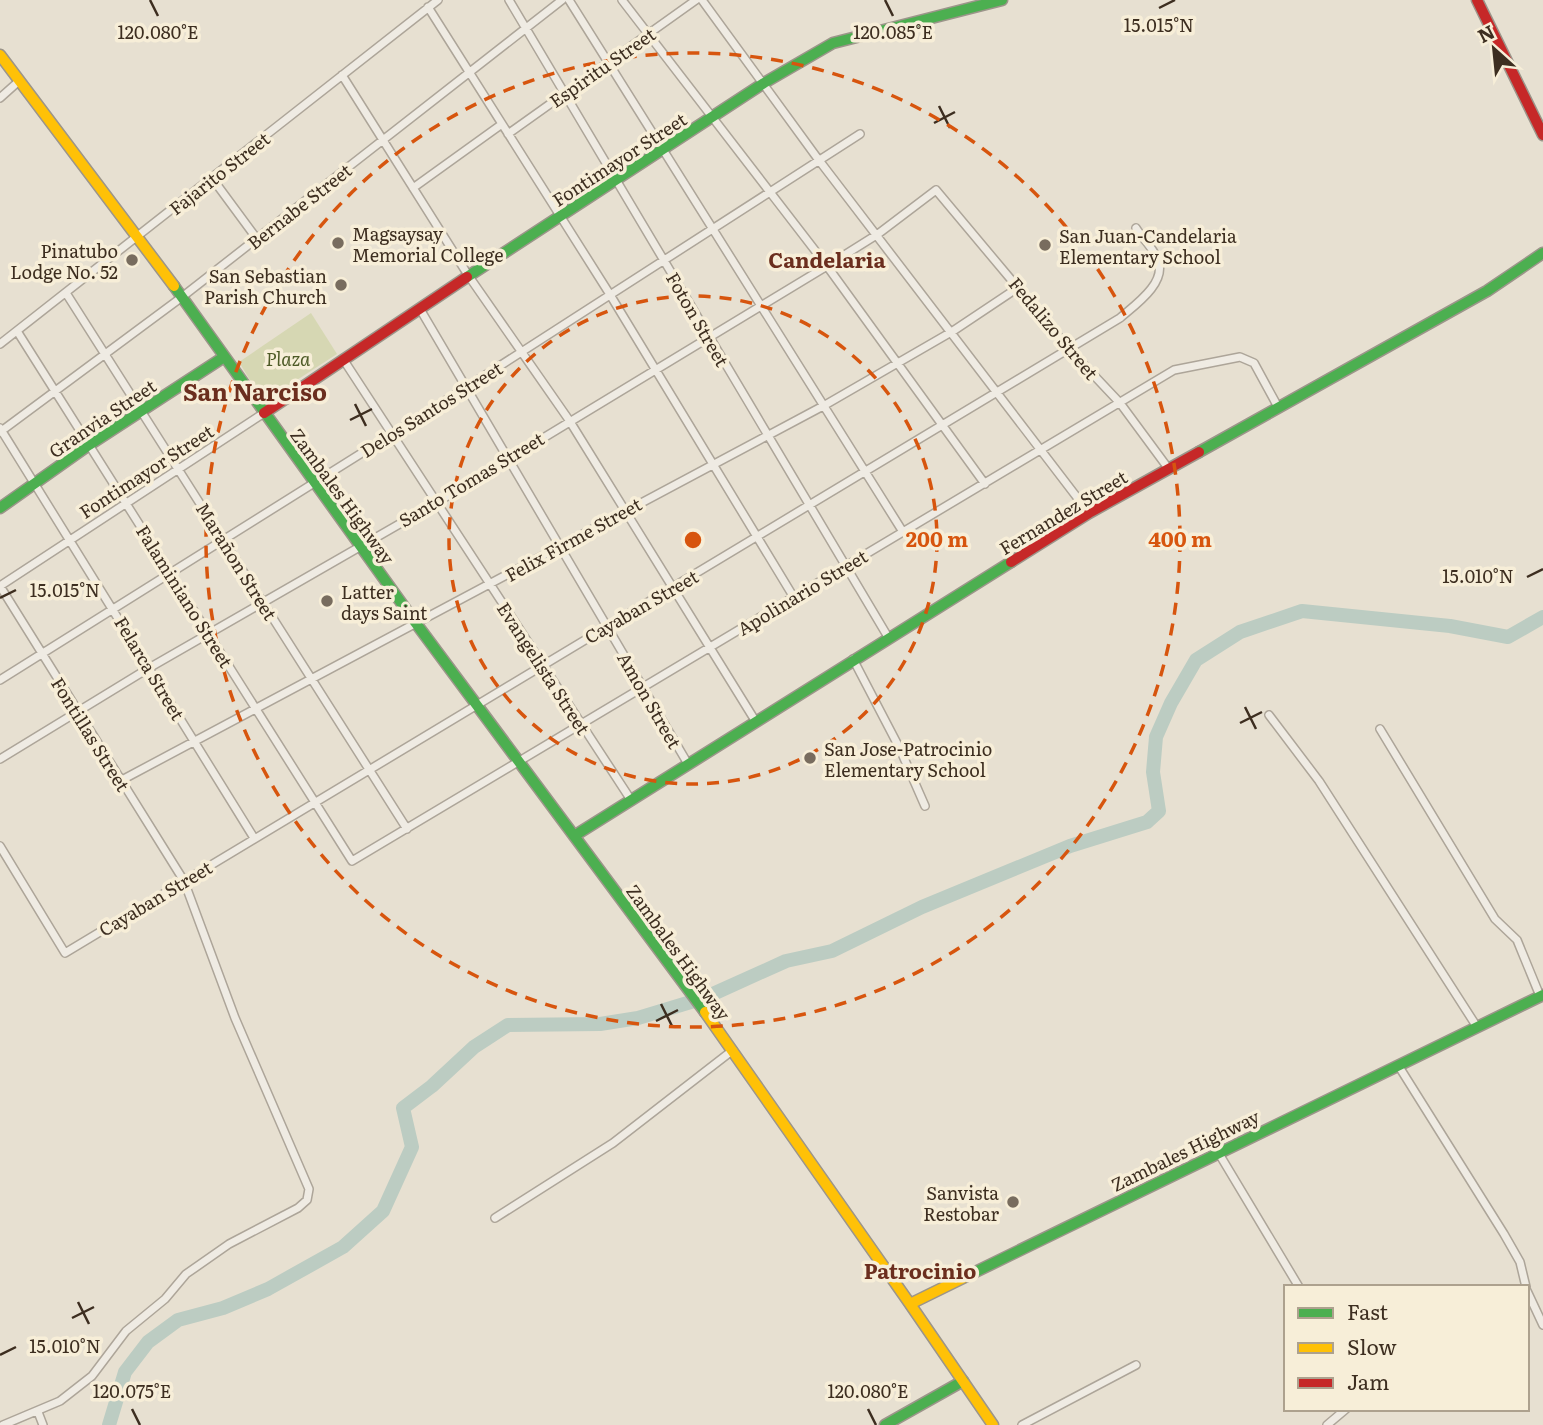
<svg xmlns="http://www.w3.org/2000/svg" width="1543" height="1425" font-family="Literata,serif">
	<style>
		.green { fill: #d6d7b3 }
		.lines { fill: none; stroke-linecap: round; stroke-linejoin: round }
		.river { stroke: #bcccc2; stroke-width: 14 }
		.street-casing { stroke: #ada599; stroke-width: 10 }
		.fast-casing { stroke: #9c958a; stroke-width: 13 }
		.slow-casing { stroke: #9c958a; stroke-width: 13 }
		.jam-casing { stroke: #9c958a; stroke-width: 13 }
		.street { stroke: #efebe3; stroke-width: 7 }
		.fast { stroke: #4caf50; stroke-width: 10 }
		.slow { stroke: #ffc107; stroke-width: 10 }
		.jam { stroke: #c62828; stroke-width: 10 }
		.ticks { fill: none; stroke: #3d2e20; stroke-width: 2.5 }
		.ring { fill: none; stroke: #d7550e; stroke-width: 3.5; stroke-dasharray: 12 9 }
		.poi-dot { fill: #786c5e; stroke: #f7eed8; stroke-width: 2.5 }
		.labels { text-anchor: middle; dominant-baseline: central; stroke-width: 7; stroke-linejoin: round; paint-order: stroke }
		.street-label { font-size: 18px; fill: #3d2e20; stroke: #f7eed8 }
		.poi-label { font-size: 18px; fill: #3d2e20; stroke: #f7eed8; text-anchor: start }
		.park-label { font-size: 18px; font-style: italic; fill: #4d5a26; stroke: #f7eed8 }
		.quarter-label { font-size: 21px; font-weight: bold; fill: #6b2e1e; stroke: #f7eed8 }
		.district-label { font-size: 24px; font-weight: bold; fill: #6b2e1e; stroke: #f7eed8 }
		.ticks-label { font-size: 18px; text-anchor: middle; fill: #3d2e20; stroke: #f7eed8; stroke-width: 7; stroke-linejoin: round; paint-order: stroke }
		.centre { fill: #d7550e; stroke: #f7eed8; stroke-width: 3.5 }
		.ring-label { font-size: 21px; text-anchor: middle; font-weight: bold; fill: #d7550e; stroke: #f7eed8; stroke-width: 7; stroke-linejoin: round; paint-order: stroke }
	</style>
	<rect width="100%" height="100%" fill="#e7e0d1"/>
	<!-- green -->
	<path class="green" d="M311 313 337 354 263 402 239 362Z"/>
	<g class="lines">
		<!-- river -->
		<path class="river" d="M109 1425 125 1372 148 1342 178 1320 223 1308 268 1289 343 1247 383 1211 412 1147 403 1108 432 1086 474 1047 508 1025 600 1024 638 1018 704 998 786 961 832 951 922 907 1070 846 1147 822 1159 811 1153 772 1156 737 1171 703 1196 660 1240 632 1302 611 1450 626 1508 637 1543 617"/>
		<defs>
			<path id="street" d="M509 0 888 637
				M569 0 903 532
				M622 0 827 266 985 484
				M702 0 818 159 1089 513
				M428 7 609 293 793 596
				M342 75 468 275 569 420 756 722
				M0 98 19 81
				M508 134 696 0
				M212 178 257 239
				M413 188 502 124
				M66 293 407 829
				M420 309 688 764
				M17 331 352 861 1174 370 1240 357 1254 363 1278 407
				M0 344 438 0
				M343 359 631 800
				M0 428 254 838
				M0 432 182 297 562 0
				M0 586 184 881 235 1018 309 1189 307 1200 298 1208 229 1244 186 1274 165 1299 126 1331 92 1376 60 1401 3 1425
				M0 586 264 413
				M853 659 900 749 925 806
				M0 680 467 387 860 134
				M1269 715 1319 781 1477 1027
				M1380 729 1495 919 1517 940 1540 996
				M0 759 149 668 436 503 827 266 878 234 936 190 1070 350 1120 403 1168 468
				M120 781 825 405 953 331 1019 287
				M0 846 65 953 1120 318C1135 305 1167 283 1158 260 1154 249 1142 238 1136 228
				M1398 1065 1504 1234 1520 1262 1526 1287
				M1218 1152 1299 1287
				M495 1218 613 1143 733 1050
				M1527 1291 1543 1325
				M38 1412 43 1425
				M1022 1425 1136 1365
				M1327 1425 1346 1409"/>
			<path id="fast" d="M467 277 764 83 833 43 1002 0
				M174 286 415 622 705 1012
				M1199 452 1487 291 1543 253
				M0 508 89 445 224 357
				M574 836 1011 562
				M967 1276 1543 995
				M885 1425 963 1381"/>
			<path id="slow" d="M0 55 174 286
				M705 1012 910 1304 967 1276
				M910 1304 993 1425"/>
			<path id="jam" d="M1477 0 1543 135
				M264 413 467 277
				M1011 562 1089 513 1199 452"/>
		</defs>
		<!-- street casing -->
		<use href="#street" class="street-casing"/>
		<!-- fast casing -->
		<use href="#fast" class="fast-casing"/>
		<!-- slow casing -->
		<use href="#slow" class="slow-casing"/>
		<!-- jam casing -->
		<use href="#jam" class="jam-casing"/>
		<!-- street -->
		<use href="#street" class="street"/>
		<!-- fast -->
		<use href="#fast" class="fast"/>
		<!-- slow -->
		<use href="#slow" class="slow"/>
		<!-- jam -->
		<use href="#jam" class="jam"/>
	</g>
	<!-- ticks -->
	<path class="ticks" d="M150 0 158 16M885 0 893 16M1159 8 1175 0M939 106 950 128M934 123 955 112M355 404 366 426M350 420 372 409M1527 577 1543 569M0 598 16 590M1245 707 1256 729M1240 723 1262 712M661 1004 672 1026M656 1021 678 1010M78 1302 89 1324M72 1318 94 1307M0 1355 16 1347M132 1409 140 1425M868 1409 876 1425"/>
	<!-- distance rings -->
	<g class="ring">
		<circle cx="693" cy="540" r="244"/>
		<circle cx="693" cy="540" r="487"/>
	</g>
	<!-- markers -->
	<g class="poi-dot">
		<circle cx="338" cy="243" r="7"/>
		<circle cx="1045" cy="245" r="7"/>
		<circle cx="132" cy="260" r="7"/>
		<circle cx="341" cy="285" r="7"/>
		<circle cx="327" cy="601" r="7"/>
		<circle cx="810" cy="758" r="7"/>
		<circle cx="1013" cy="1202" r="7"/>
	</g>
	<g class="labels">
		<!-- street labels -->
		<g class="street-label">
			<text transform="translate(602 67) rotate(-35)">Espiritu Street</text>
			<text transform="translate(619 159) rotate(-33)">Fontimayor Street</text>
			<text transform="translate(219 173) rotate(-38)">Fajarito Street</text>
			<text transform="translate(299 206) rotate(-38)">Bernabe Street</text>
			<text transform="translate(698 319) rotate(60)">Foton Street</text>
			<text transform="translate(1054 328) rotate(50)">Fedalizo Street</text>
			<text transform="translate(431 409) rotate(-32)">Delos Santos Street</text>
			<text transform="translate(102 418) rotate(-34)">Granvia Street</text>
			<text transform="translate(146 471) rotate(-33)">Fontimayor Street</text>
			<text transform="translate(471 479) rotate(-31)">Santo Tomas Street</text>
			<text transform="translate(343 496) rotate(54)">Zambales Highway</text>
			<text transform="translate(1063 512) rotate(-31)">Fernandez Street</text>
			<text transform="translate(573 539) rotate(-29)">Felix Firme Street</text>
			<text transform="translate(237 561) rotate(58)">Marañon Street</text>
			<text transform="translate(802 592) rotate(-31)">Apolinario Street</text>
			<text transform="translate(185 596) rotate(58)">Falaminiano Street</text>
			<text transform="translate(641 606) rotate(-30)">Cayaban Street</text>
			<text transform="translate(150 668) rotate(59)">Felarca Street</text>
			<text transform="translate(544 668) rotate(57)">Evangelista Street</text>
			<text transform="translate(650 700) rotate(60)">Amon Street</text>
			<text transform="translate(91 734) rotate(58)">Fontillas Street</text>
			<text transform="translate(155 898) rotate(-31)">Cayaban Street</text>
			<text transform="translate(679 952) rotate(54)">Zambales Highway</text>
			<text transform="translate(1185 1150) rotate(-26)">Zambales Highway</text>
		</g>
		<!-- poi labels -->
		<g class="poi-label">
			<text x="352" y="233">Magsaysay<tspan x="352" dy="21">Memorial College</tspan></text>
			<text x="1059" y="235">San Juan-Candelaria<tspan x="1059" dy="21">Elementary School</tspan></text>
			<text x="118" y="250" text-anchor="end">Pinatubo<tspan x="118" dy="21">Lodge No. 52</tspan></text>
			<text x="327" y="275" text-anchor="end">San Sebastian<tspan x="327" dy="21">Parish Church</tspan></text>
			<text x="341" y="591">Latter<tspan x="341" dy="21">days Saint</tspan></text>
			<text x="824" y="748">San Jose-Patrocinio<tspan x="824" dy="21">Elementary School</tspan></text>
			<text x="999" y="1192" text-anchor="end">Sanvista<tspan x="999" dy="21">Restobar</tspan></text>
		</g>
		<!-- park labels -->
		<g class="park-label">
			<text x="288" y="358">Plaza</text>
		</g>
		<!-- quarter labels -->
		<g class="quarter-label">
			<text x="827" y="258">Candelaria</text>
			<text x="920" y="1269">Patrocinio</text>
		</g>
		<!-- district labels -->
		<g class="district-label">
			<text x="255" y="390">San Narciso</text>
		</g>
	</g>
	<g class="ticks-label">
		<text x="1159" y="32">15.015°N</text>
		<text x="158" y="39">120.080°E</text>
		<text x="893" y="39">120.085°E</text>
		<text x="1478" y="583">15.010°N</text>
		<text x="65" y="597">15.015°N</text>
		<text x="65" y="1353">15.010°N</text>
		<text x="132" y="1398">120.075°E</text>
		<text x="868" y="1398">120.080°E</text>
	</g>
	<circle cx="693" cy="540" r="10" class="centre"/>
	<g class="ring-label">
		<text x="937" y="547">200 m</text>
		<text x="1180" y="547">400 m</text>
	</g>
	<!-- legend -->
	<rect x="1284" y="1285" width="245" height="126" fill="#f7eed8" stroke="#ada18e" stroke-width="2"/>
	<rect x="1298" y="1308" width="35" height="10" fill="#4caf50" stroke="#ada18e" stroke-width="2"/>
	<text x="1347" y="1320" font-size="21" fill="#3d2e20">Fast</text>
	<rect x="1298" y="1343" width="35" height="10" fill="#ffc107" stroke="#ada18e" stroke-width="2"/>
	<text x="1347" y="1355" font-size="21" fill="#3d2e20">Slow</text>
	<rect x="1298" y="1378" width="35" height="10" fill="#c62828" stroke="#ada18e" stroke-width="2"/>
	<text x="1347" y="1390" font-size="21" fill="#3d2e20">Jam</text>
	<!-- north arrow -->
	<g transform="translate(1494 49) rotate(333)" stroke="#f7eed8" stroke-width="5" paint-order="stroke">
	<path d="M0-5L12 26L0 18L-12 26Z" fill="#3d2e20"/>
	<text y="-10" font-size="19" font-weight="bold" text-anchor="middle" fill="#3d2e20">N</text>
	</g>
</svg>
